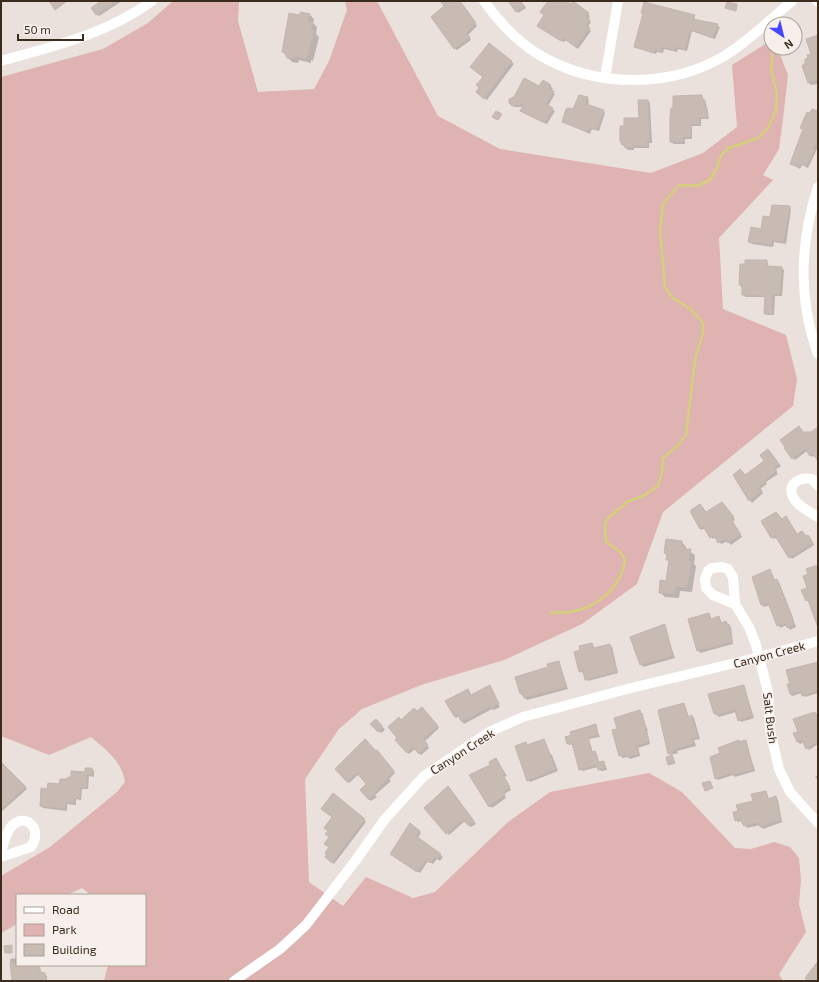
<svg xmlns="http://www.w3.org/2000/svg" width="819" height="982" font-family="'Exo 2',sans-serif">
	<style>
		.green { fill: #deb3b2 }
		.shadow { fill: #0003 }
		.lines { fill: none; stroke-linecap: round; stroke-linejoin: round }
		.stream { stroke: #d6cf7d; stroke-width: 2.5 }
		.building { fill: #c8bbb4; stroke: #c4b5ae }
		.street { stroke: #fff; stroke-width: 10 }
		.labels { text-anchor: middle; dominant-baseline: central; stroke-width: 3; stroke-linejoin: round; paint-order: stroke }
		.street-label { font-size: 12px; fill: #3a2b1c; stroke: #f7efec }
	</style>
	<rect width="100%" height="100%" fill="#eae0dc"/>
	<!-- green -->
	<path class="green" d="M173 1H239L238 21 258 92 314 89 329 61 347 10 345 1H377L438 116 500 149 651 173 703 153 737 127 732 65 765 44 779 52 788 75 783 119 779 149 763 175 773 180 719 238 723 309 786 335 797 379 793 406 663 512 637 584 582 624 504 660 421 685 362 709 339 729 305 779 309 882 343 906 366 877 413 898 435 892 508 822 550 792 649 773 682 792 735 848 751 849 774 842 790 847 799 858 801 880 799 904 806 932 779 974 783 981H104L108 965H145V895H91L82 888 67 895H17V924L1 933V876L50 847 117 792 125 782C122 761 106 750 91 737L49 755 1 736V77L103 49 148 23Z"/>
	<!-- shadow -->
	<path class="shadow" d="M101 1H122L99 16 97 14Z
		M441 1H460L477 26 468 35 471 40 457 50 455 48 445 6Z
		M509 1H521L526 8 518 13Z
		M549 1H565L571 6 573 3 590 16 588 20 591 22 587 28 591 31 578 49 566 40 564 42 540 28Z
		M642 12 694 16 695 20 720 27 715 39 692 31 687 51 678 49 677 52 664 49 663 53 657 52 656 54 635 47 644 14Z
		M310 15 314 19 313 23 317 27 316 34 319 37 313 61 311 60V63L299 60 298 63 292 62 283 52 300 16Z
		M818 36V84L811 85 809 83 812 55Z
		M489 44 514 64 487 100 479 94Z
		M543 82 553 88 551 91 555 94 548 106 555 111 547 124 524 113 522 111 524 107H515L512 105 539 87Z
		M702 96 706 103 709 119H701V126H692V139H685V144H674L671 142Z
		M587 98 589 100 588 105 605 113 599 131 592 129 590 134 563 122Z
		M648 101 650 103 652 143H649V148H634V150H628L623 145 625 127 640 119Z
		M818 113V147L808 168 802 165 800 169 791 164 804 130Z
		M789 207 791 209 786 244 774 242 773 247 752 244 750 242 762 230 771 218Z
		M767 261 769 267 782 268 784 270 782 296H775L774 315H767L765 313 766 297H745L740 284 746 265Z
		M818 429V459L815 455 812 457 807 451 795 460 793 458 803 433H811Z
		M770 453 781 466 775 470 778 474 766 482 767 484 760 489 763 493 752 503 734 475 745 476 765 461Z
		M700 505 707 513 724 505 735 520 732 522 742 537 731 545 728 541 721 544 716 537 713 539 705 528 702 530 700 528Z
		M782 520 797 535 810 538 814 545 792 559 777 537 774 539 772 537Z
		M682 542 686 547V549L695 555 694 564 696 566 692 592 680 591 679 598 665 597 660 592 667 582 670 562 665 553Z
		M770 570 775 581 779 582 796 627 790 630 787 625 780 628 770 605 764 607 762 605 753 578Z
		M709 614 712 620 719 618 722 624 726 622 731 627 733 644 700 653 689 620Z
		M664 626 675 658 643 667 631 638Z
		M592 644 595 649 610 645 612 647 618 673 588 681 586 679 584 673 580 672 575 653Z
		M559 662 568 689 527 700 521 694 516 678 549 668Z
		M818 663V693L805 697 802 693 792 696 790 694 791 684Z
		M490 686 500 707 494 710 492 709 464 724 459 716 456 718 454 716 468 690 472 696Z
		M744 686 754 718 741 722 736 712 719 717 715 713Z
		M684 704 689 717 692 716 694 718 700 739 694 740 696 746 677 751 678 753 671 755 673 757 675 764 669 765 672 756 669 753Z
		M424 710 439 728 424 742 429 748 421 755 415 749 409 754 396 740 399 738 402 721Z
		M640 712 648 731H647L650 744 638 748 640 756 630 759 628 757 622 758 614 731 618 730Z
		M818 714V744L809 750 804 742 800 744 798 742 800 732Z
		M376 720 385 730 381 733 372 724Z
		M595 725 600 737 589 739 593 753 597 754 599 763 603 762 605 764 607 770 601 771 598 767 582 771 574 744 570 745 568 744Z
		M544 740 550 754 552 755 558 771 530 782 528 780 526 743 528 745Z
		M746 741 755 771 735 777 733 775 718 780 716 778 721 754Z
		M376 752 379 753 395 773 389 779 391 781 375 795 377 797 371 801 361 790 368 784 359 774 349 783 337 769Z
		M496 759 507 776 504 777 511 790 504 794 506 798 492 808 470 775 491 765Z
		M2 764 27 789 1 812V765Z
		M92 769 94 771V777L89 776 88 789H82L81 800 76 799V805L67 804V811L43 808 41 806 48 790Z
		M818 775V780L815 777Z
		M450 789 476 824 471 827 465 821 449 835 426 808Z
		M766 792 769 799 776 798 778 800 782 822 763 829 760 825 747 828 742 821 738 822 736 820 739 812Z
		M364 820 366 822 334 864 328 859Z
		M419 831 421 833 418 838 443 857 440 861 437 859 433 864 428 861 420 873 393 856Z
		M17 958V965H40L41 973 47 976V981H13L10 959Z"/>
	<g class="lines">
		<!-- stream -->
		<path class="stream" d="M779 24 781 15
			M551 613C557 612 564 613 570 612 597 608 622 587 625 559L619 551 606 542 605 526 607 519 627 502 645 495 658 486 662 473 663 458 679 444 686 435 695 360 703 333V324L699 318 689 308 673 298 665 287 660 231 663 204 679 185 697 186 710 180 717 168 721 155 729 148 758 138 768 128 776 111 777 94 771 68 773 48"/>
	</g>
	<!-- building -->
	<path class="building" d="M49 1H67L55 10Z
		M101 1H117L96 15 91 8Z
		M440 1H460L476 23 466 33 470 37 454 49 431 17 444 6Z
		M508 1H521L524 6 516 12Z
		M548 1H566L571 4 573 1 589 13 586 17 590 20 586 25 590 28 576 47 563 38 561 41 537 26 544 15 540 12Z
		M644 2 695 15 693 19 718 24 715 33H714L713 38 690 30 685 50 676 47 675 51 662 47 661 52 655 50 654 53 634 47 643 13H641Z
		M727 2 737 4 736 11 725 8Z
		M300 12 310 14 308 21 313 22 311 30 314 31 308 57 307 56 306 59 294 56V59L287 58 285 53 282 52 289 13 300 15Z
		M818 35V80L808 83 802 66 805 63V59L808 58 807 55 811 54 806 39Z
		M489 43 512 61 484 99 476 92 479 88 476 85 483 77 470 67Z
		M524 78 539 86 543 80 551 85 549 89 554 91 546 104 553 108 545 123 520 111 524 105 512 106 509 103V99L514 97Z
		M579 95 588 97 586 104 604 110 597 130 590 128 588 132 562 122 566 109 569 108 573 109Z
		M702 95V100H705V108H707V118H699V124L691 125V137L683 138V142H670V117L671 108H673V96Z
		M638 100H648L650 141H647L648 146H632V148H625V145H622L620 141V126H624V118H639Z
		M812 109 818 111V139L813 150H815L806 166 800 164 798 167 790 164 803 129 800 128 807 112 810 113Z
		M496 111 502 114 498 120 492 117Z
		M772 205 790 206 784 242 772 241 771 245 748 242 751 227 761 229 763 216 770 217Z
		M745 260H767V266L782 267 780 294H773L772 314H764L765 296 742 295V285H739L740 264H745Z
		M799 426 803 432H811L818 427V461L813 454 810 456 805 449 792 459 784 448 785 447 780 440Z
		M768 449 779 464 774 468 777 471 765 480 766 482 759 487 762 491 749 501 733 475 740 469 745 475 764 461 760 455Z
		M722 502 734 517 731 519 741 535 728 543 726 539 718 543 714 535 710 538 703 526 700 529 691 513V510L700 504 706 512Z
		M776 512 782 519 786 516 797 534 802 531 806 536 808 535 813 543 789 558 775 536 771 538 761 521Z
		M666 539 682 541V546H685V549H691L689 560 692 561 687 588 676 587 675 594 659 593 660 580 666 581 669 560H666L667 554 664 553Z
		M818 565V625H817L808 600 806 601 801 590 807 588 803 576 808 574 806 569Z
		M770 569 774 580 777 579 792 616 794 625 787 628 785 623 777 626 768 603 761 605 752 577Z
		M709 613 711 619 719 616 721 623 726 621 727 625 729 624 732 642 697 651 688 619Z
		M665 624 673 656 640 665 630 637Z
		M592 643 594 648 610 644 617 672 585 680 583 671 579 672 574 652 580 650 579 646Z
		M559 661 566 687 524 698 523 693 520 694 515 677 548 667 547 664Z
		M818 662V691L802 696 801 691 790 694 787 684H790L786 670Z
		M490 685 499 704 491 709 490 707 462 722 457 714 454 716 445 701 468 689 471 695Z
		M744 685 752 716 738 721 735 710 716 715 715 713 714 714 708 694Z
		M684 703 688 717 692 715 698 737 693 739 694 744 678 748 676 749V751L668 754 658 710Z
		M422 707 438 726 423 739 428 745 419 754 413 747 407 753 395 740 397 738 388 727 399 717 401 720 414 708 417 711Z
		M640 710 641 714 642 713 649 742 637 746 639 754 627 757 626 755 619 756 612 730 617 729 614 718Z
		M815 712V714L818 713V721L816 722 818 728V742L806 749 802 740 797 742 793 733 798 732 793 719Z
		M376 719 383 727 378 732 370 724Z
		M596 724 598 735 588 738 592 752 595 751 598 762 604 761 605 768 598 770 597 765 579 770 572 743 567 744 565 737 571 735 570 732Z
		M365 739 376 751 377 750 394 771 369 800 360 790 366 784 357 773 347 782 335 769Z
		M544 739 556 769 527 781 515 746 526 742 527 745Z
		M739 740V742L746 740 753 770 732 775 731 773 715 779 710 757 720 753 718 748Z
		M672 755 675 763 668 765 666 757Z
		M496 758 505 774 503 775 510 787 503 792 505 795 489 807 469 775 490 765 489 762Z
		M1 762 26 787 1 810Z
		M85 768H92V775H87V788L80 787V798H74V803H66L65 809 40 806 41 788 47 789 48 783 59 784 60 779H67L68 777H71V771L85 772Z
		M710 781 713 788 705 791 702 783Z
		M448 786 474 821 469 826 463 820 446 834 424 808Z
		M766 791 768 799 776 796 781 820 760 827 759 823 744 826 740 819 735 821 733 812 738 811 736 805 753 801 751 794Z
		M333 793 365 819 332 863 325 857 327 854 325 853 329 847 324 844 329 837 325 834 328 831 324 828 332 817 321 809Z
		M410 823 420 831 416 836 441 854 437 859 435 857 430 863 426 860 417 872 390 854Z
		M12 945V953H5L4 946Z
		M818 961V981H809L805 978Z
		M17 962V965H39L40 972 45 973 46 980 12 981 10 963Z"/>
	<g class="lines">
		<!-- street -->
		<path class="street" d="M484 1C500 23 519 44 543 57 598 88 672 88 726 55 750 40 771 19 792 1
			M817 1 818 2
			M1 61C54 46 107 34 152 1
			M605 78 618 1
			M818 187C800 242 798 300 818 354
			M818 486 812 479C801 477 786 483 793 497 797 506 810 512 818 517
			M735 604 713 595 706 588 705 579 708 571 712 568 722 567 728 569 733 577 735 604 749 627 756 645 768 692 770 730 779 769 790 792 818 823
			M1 851C4 843 6 833 11 827 24 811 44 828 31 847L1 857
			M234 981 280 949 306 925 356 860 385 819 424 776 491 731 523 717 627 689 760 657 818 641"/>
	</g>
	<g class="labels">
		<!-- street labels -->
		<g class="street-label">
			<text transform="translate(769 654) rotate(-15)">Canyon Creek</text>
			<text transform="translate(771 718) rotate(83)">Salt Bush</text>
			<text transform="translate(462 751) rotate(-33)">Canyon Creek</text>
		</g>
	</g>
	<!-- border -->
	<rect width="819" height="982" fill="none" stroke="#3a2b1c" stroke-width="4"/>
	<!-- legend -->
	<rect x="16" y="894" width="130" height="72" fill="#f7efec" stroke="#aba199"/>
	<rect x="24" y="907" width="20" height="6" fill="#ffffff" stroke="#aba199"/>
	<text x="52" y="914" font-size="12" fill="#3a2b1c">Road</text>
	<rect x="24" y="924" width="20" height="12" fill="#deb3b2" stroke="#aba199"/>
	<text x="52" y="934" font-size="12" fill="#3a2b1c">Park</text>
	<rect x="24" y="944" width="20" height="12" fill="#c8bbb4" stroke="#aba199"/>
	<text x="52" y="954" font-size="12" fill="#3a2b1c">Building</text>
	<!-- north arrow -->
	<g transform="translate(783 36) rotate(145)"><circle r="19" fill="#f7efec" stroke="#aba199"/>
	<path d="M0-3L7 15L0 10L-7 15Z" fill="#4645ff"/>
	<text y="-6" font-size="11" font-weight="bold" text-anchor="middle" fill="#3a2b1c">N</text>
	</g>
	<!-- scale -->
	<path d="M18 34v6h65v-6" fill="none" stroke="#3a2b1c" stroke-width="2"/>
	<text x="24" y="34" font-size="12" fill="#3a2b1c" stroke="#f7efec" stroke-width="3" paint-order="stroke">50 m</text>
</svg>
